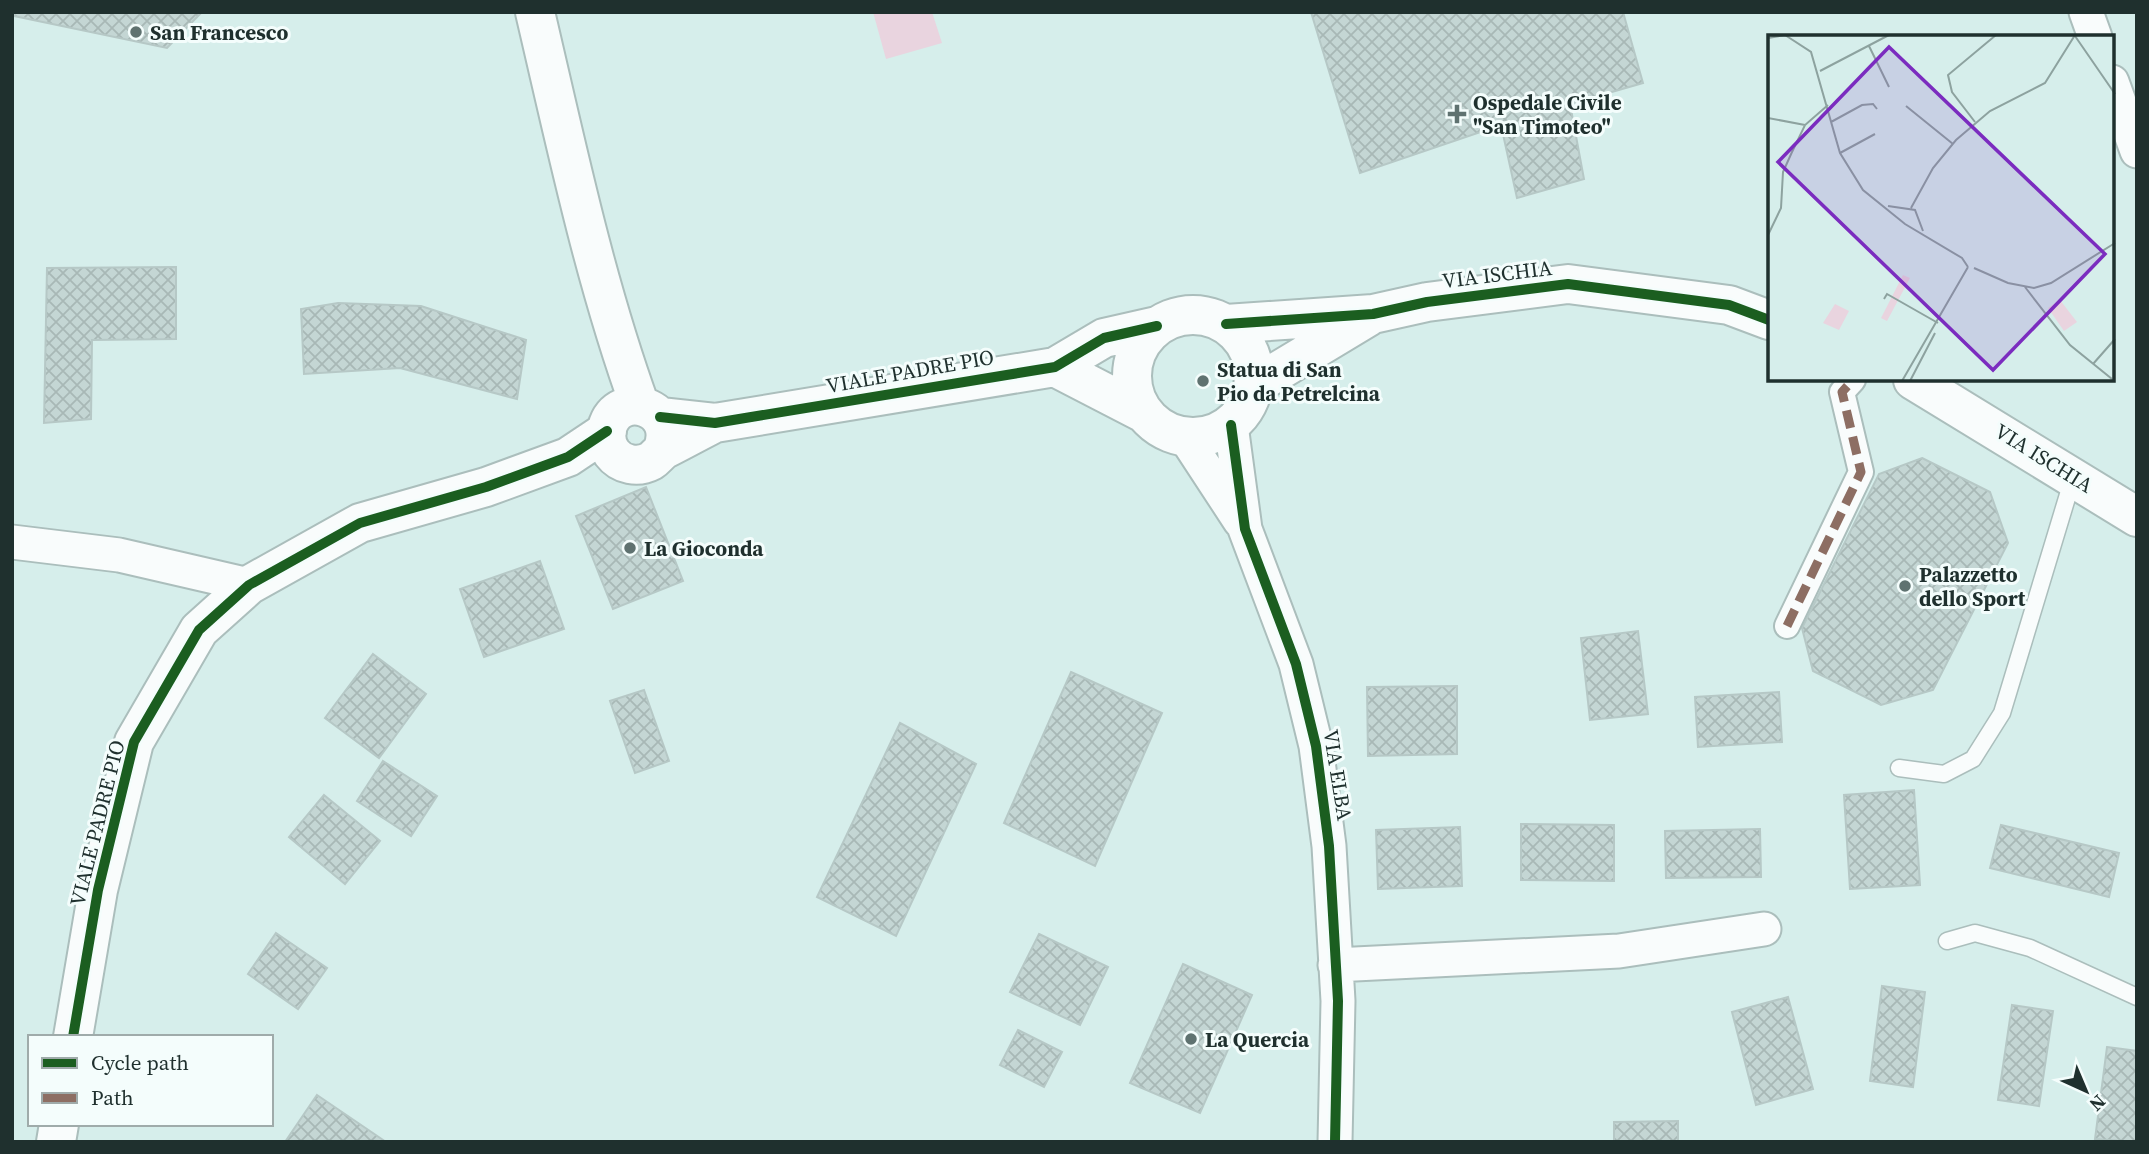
<svg xmlns="http://www.w3.org/2000/svg" width="2149" height="1154" font-family="'Source Serif 4',serif">
	<style>
		.green { fill: #e9d4df }
		.building { fill: url(#building-cross-hatch); stroke: #b6c8c6; stroke-width: 2 }
		.lines { fill: none; stroke-linecap: round; stroke-linejoin: round }
		.service-casing { stroke: #abbebc; stroke-width: 19 }
		.pedestrian-casing { stroke: #abbebc; stroke-width: 28 }
		.minor-casing { stroke: #abbebc; stroke-width: 37 }
		.tertiary-casing { stroke: #abbebc; stroke-width: 42 }
		.service { stroke: #f9fcfc; stroke-width: 16 }
		.pedestrian { stroke: #f9fcfc; stroke-width: 24 }
		.minor { stroke: #f9fcfc; stroke-width: 33 }
		.tertiary { stroke: #f9fcfc; stroke-width: 38 }
		.quiet { stroke: #8d6e63; stroke-width: 9; stroke-dasharray: 18 9; stroke-linecap: butt }
		.cycleway-casing { stroke: #f4fdfc; stroke-width: 15 }
		.cycleway { stroke: #1b5e20; stroke-width: 10 }
		.poi-dot { fill: #5f7270; stroke: #f4fdfc; stroke-width: 2.5 }
		.labels { text-anchor: middle; dominant-baseline: central; stroke-width: 6; stroke-linejoin: round; paint-order: stroke }
		.poi-label { font-size: 21px; font-weight: bold; fill: #1f302e; stroke: #f4fdfc; text-anchor: start }
		.street-label { font-size: 21px; fill: #1f302e; stroke: #f4fdfc }
		.inset-road { fill: none; stroke: #8da29f; stroke-width: 2 }
		.view { fill: #7b2cbf; fill-opacity: 0.15; stroke: #7b2cbf; stroke-width: 3.5 }
		.inset-edge { fill: none; stroke: #1f302e; stroke-width: 3.5 }
	</style>
	<defs>
		<pattern id="building-cross-hatch" width="8" height="8" patternUnits="userSpaceOnUse" patternTransform="scale(1.75)"><rect width="8" height="8" fill="#c4d6d4"/><path d="M0 0l8 8M0 8l8-8" fill="none" stroke="#a8b8b6"/></pattern>
	</defs>
	<rect width="100%" height="100%" fill="#d6eeeb"/>
	<!-- green -->
	<path class="green" d="M873 12H932L942 43 886 59Z"/>
	<!-- building -->
	<path class="building" d="M16 12H202L167 48 14 16Z
		M1311 12H1623L1643 83 1570 104 1584 179 1517 198 1501 125 1360 173Z
		M176 267V339L92 340 91 419 44 423 47 268Z
		M338 303 421 306 526 340 517 399 400 368 304 374 301 309Z
		M1922 458 1990 492 2008 543 1933 690 1881 705 1813 671 1802 628 1879 474Z
		M646 487 683 581 613 609 576 516Z
		M540 561 564 629 484 657 460 589Z
		M1638 631 1648 714 1590 720 1581 638Z
		M373 654 426 694 379 758 325 718Z
		M1071 672 1162 713 1095 866 1004 823Z
		M1457 686V754L1368 756 1367 687Z
		M644 690 669 761 635 773 610 701Z
		M1779 692 1782 742 1698 747 1695 697Z
		M900 723 976 764 896 936 817 897Z
		M383 761 437 796 411 836 357 801Z
		M1914 790 1920 885 1850 889 1844 795Z
		M324 795 380 841 345 884 289 837Z
		M1521 824 1614 825V881L1521 880Z
		M2001 825 2119 853 2109 897 1990 868Z
		M1460 827 1462 886 1378 889 1376 830Z
		M1760 829 1761 877 1666 878 1665 831Z
		M276 933 327 968 298 1009 248 974Z
		M1039 934 1108 967 1080 1025 1010 992Z
		M1183 964 1252 995 1200 1113 1130 1083Z
		M1882 986 1925 992 1913 1087 1870 1081Z
		M1788 997 1813 1089 1756 1105 1732 1012Z
		M2012 1005 2053 1011 2039 1106 1998 1100Z
		M1018 1030 1062 1052 1044 1087 1000 1065Z
		M2107 1047 2137 1051V1142L2095 1139Z
		M317 1095 386 1142H285Z
		M1678 1121V1142H1614V1122Z"/>
	<g class="lines">
		<defs>
			<path id="service" d="M1899 768 1944 774 1973 759 2002 713 2073 478
				M1947 941 1975 933 2030 948 2137 997"/>
			<path id="pedestrian" d="M1787 626 1861 472 1842 392 1853 380"/>
			<path id="minor" d="M2086 12 2095 37
				M2112 82 2137 151
				M1231 425 1245 529 1296 664 1316 746 1329 846 1338 1001 1335 1142
				M1185 437 1240 521
				M12 542 119 555 249 585
				M1335 965 1619 951 1764 929"/>
			<path id="tertiary" d="M535 12C566 144 594 279 640 406
				M1132 376a61 61 0 1 1 122 0a61 61 0 1 1-122 0Z
				M1226 324 1373 314 1427 302 1568 284 1729 305 1769 320
				M1055 367 1144 413
				M1913 380 2137 517
				M1255 385 1368 317
				M660 417 715 423 1055 367 1104 338 1157 326
				M662 451C681 407 618 387 607 428 605 437 607 446 612 453 621 465 638 468 651 461 657 457 660 451 667 448 683 440 699 431 715 423
				M73 1037 98 890 134 742 199 630 249 585 360 523 486 487 568 457 607 431
				M56 1142 59 1124"/>
		</defs>
		<!-- service casing -->
		<use href="#service" class="service-casing"/>
		<!-- pedestrian casing -->
		<use href="#pedestrian" class="pedestrian-casing"/>
		<!-- minor casing -->
		<use href="#minor" class="minor-casing"/>
		<!-- tertiary casing -->
		<use href="#tertiary" class="tertiary-casing"/>
		<!-- service -->
		<use href="#service" class="service"/>
		<!-- pedestrian -->
		<use href="#pedestrian" class="pedestrian"/>
		<!-- minor -->
		<use href="#minor" class="minor"/>
		<!-- tertiary -->
		<use href="#tertiary" class="tertiary"/>
		<!-- quiet -->
		<path class="quiet" d="M1787 626 1861 472 1842 392 1853 380"/>
		<defs>
			<path id="cycleway" d="M1226 324 1373 314 1427 302 1568 284 1729 305 1769 320
				M660 417 715 423 1055 367 1104 338 1157 326
				M1231 425 1245 529 1296 664 1316 746 1329 846 1338 1001 1335 1142
				M73 1037 98 890 134 742 199 630 249 585 360 523 486 487 568 457 607 431"/>
		</defs>
		<!-- cycleway casing -->
		<use href="#cycleway" class="cycleway-casing"/>
		<!-- cycleway -->
		<use href="#cycleway" class="cycleway"/>
	</g>
	<!-- markers -->
	<g class="poi-dot">
		<circle cx="136" cy="32" r="7"/>
		<path d="M1453.5 103.5h7v7h7v7h-7v7h-7v-7h-7v-7h7z"/>
		<circle cx="1203" cy="381" r="7"/>
		<circle cx="630" cy="548" r="7"/>
		<circle cx="1905" cy="586" r="7"/>
		<circle cx="1191" cy="1039" r="7"/>
	</g>
	<g class="labels">
		<!-- poi labels -->
		<g class="poi-label">
			<text x="150" y="32">San Francesco</text>
			<text x="1473" y="102">Ospedale Civile<tspan x="1473" dy="24">"San Timoteo"</tspan></text>
			<text x="1217" y="369">Statua di San<tspan x="1217" dy="24">Pio da Petrelcina</tspan></text>
			<text x="644" y="548">La Gioconda</text>
			<text x="1919" y="574">Palazzetto<tspan x="1919" dy="24">dello Sport</tspan></text>
			<text x="1205" y="1039">La Quercia</text>
		</g>
		<!-- street labels -->
		<g class="street-label">
			<text transform="translate(1497 274) rotate(-7)">VIA ISCHIA</text>
			<text transform="translate(910 371) rotate(-10)">VIALE PADRE PIO</text>
			<text transform="translate(2044 458) rotate(32)">VIA ISCHIA</text>
			<text transform="translate(1338 775) rotate(81)">VIA ELBA</text>
			<text transform="translate(97 823) rotate(-76)">VIALE PADRE PIO</text>
		</g>
	</g>
	<!-- overview -->
	<g transform="translate(1768 35)">
		<rect width="346" height="346" fill="#d6eeeb"/>
		<path d="M135 240 142 243 119 286 113 283ZM292 265 309 287 296 296 280 273ZM67 269 81 276 71 295 55 288Z" fill="#e9d4df"/>
		<path class="inset-road" d="M307 1 347 59M0 3 17 0 43 17 72 118 95 155 137 189 194 223 200 232M101 11 121 52M52 36 121 0M138 71 185 109M0 83 37 90M63 87 94 70 105 69 109 74M207 87 184 57 180 40 228 0M72 118 107 99M120 171 147 175 155 196M143 173 165 133 188 105 222 76 277 48 307 0M0 200 13 173 15 137 24 117 37 90 60 70M206 233 240 248 266 253 283 248 347 208M257 252 302 310 344 344M116 264 119 259 170 288M325 329 347 304M134 346 200 232M142 346 167 298"/>
		<path class="view" d="M121 12 337 219 225 335 10 127Z"/>
		<rect width="346" height="346" class="inset-edge"/>
	</g>
	<!-- border -->
	<rect width="2149" height="1154" fill="none" stroke="#1f302e" stroke-width="28"/>
	<!-- legend -->
	<rect x="28" y="1035" width="245" height="91" fill="#f4fdfc" stroke="#9fabaa" stroke-width="2"/>
	<rect x="42" y="1058" width="35" height="10" fill="#1b5e20" stroke="#9fabaa" stroke-width="2"/>
	<text x="91" y="1070" font-size="21" fill="#1f302e">Cycle path</text>
	<rect x="42" y="1093" width="35" height="10" fill="#8d6e63" stroke="#9fabaa" stroke-width="2"/>
	<text x="91" y="1105" font-size="21" fill="#1f302e">Path</text>
	<!-- north arrow -->
	<g transform="translate(2086 1091) rotate(136)" stroke="#f4fdfc" stroke-width="5" paint-order="stroke">
	<path d="M0-5L12 26L0 18L-12 26Z" fill="#1f302e"/>
	<text y="-10" font-size="19" font-weight="bold" text-anchor="middle" fill="#1f302e">N</text>
	</g>
</svg>
